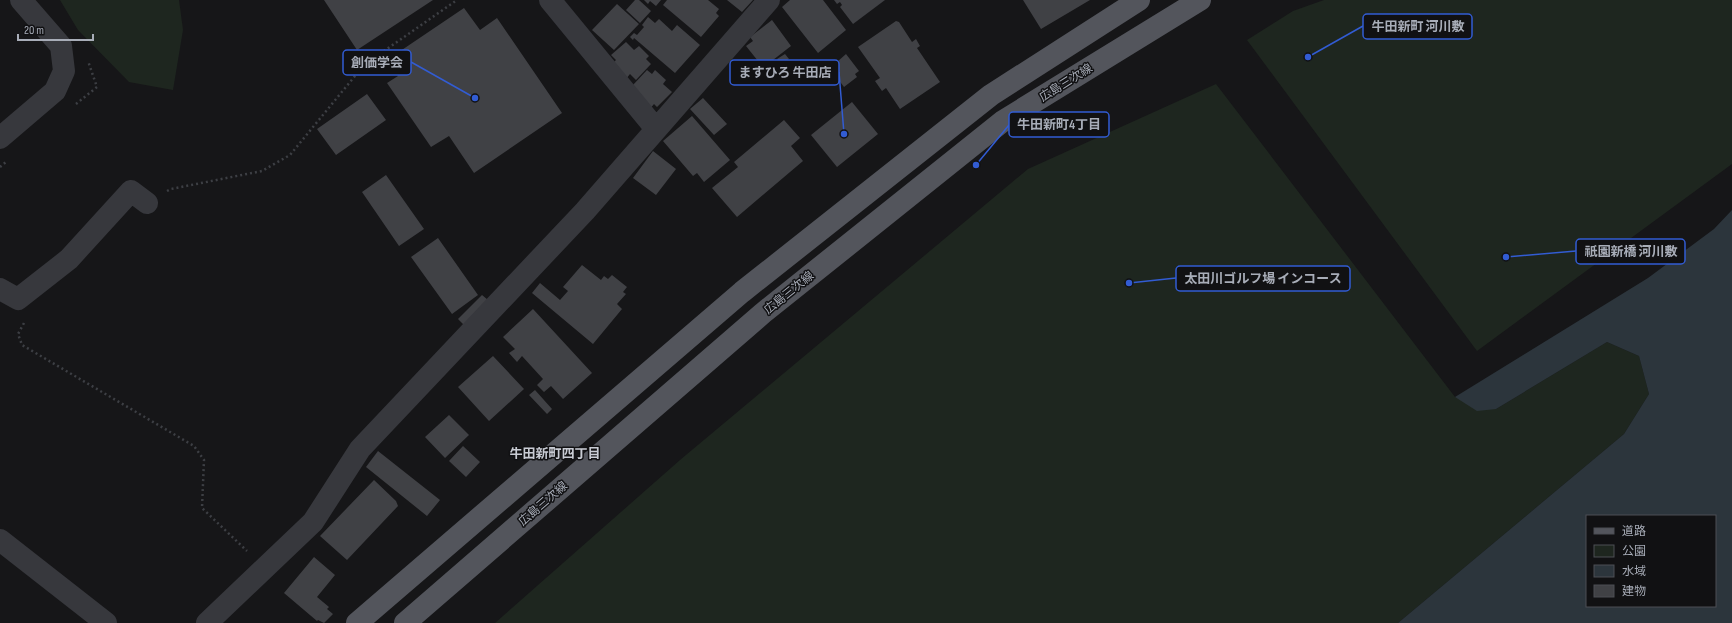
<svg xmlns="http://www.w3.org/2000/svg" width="1732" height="623" font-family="'Sofia Sans Condensed','Noto Sans JP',sans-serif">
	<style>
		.green { fill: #1e261f }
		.water { fill: #2c353c; fill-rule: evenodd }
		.building { fill: #404145 }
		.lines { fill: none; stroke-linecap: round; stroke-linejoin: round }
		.path { stroke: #3d3f44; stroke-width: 2.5; stroke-dasharray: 2 3; stroke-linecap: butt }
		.minor { stroke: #37383d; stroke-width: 22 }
		.primary { stroke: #53555c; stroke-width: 22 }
		.labels { text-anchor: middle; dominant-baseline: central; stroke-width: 3; stroke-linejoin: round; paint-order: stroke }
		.street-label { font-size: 12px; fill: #a8adb8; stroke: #111113 }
		.neighbourhood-label { font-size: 13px; font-weight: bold; fill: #c9ccd4; stroke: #111113 }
		.leader { fill: none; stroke: #325cd3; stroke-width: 1.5 }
		.callout-dot { fill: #325cd3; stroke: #111113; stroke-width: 1.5 }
		.callout { fill: #111113; stroke: #325cd3; stroke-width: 1.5 }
		.callout-label { font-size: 13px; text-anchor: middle; font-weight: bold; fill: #a8adb8 }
	</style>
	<rect width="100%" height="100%" fill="#161618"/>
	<!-- green -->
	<path class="green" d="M60 0H179L183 30 173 90 129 82 78 30Z
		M1324 0H1732V164L1477 351 1247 40 1293 11Z
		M1216 84 1455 397 1496 409 1607 342 1639 356 1649 394 1624 434 1398 623H495L680 460 1028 169Z"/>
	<!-- water -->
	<path class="water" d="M1732 210V623H1398L1624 434 1649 394 1639 356 1607 342 1496 409 1477 411 1455 397 1648 278 1714 229ZM1587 516H1715V606H1587Z"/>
	<!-- building -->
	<path class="building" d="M324 0H433L357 50Z
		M635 0H639L651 11 640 23 626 10Z
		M644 0H661L656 6 650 1 648 4Z
		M667 0H708L719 9 716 13 719 16 701 37 663 5Z
		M727 0H753L742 12Z
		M790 0H823L846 30 818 53 782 7Z
		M834 0H885L853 24 840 7 842 5 840 2 837 4Z
		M1023 0H1090L1041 29Z
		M617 4 639 24 614 50 592 30Z
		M464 8 480 30 497 18 562 113 474 173 449 136 431 147 387 83 398 76 387 60Z
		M648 17 655 23 659 19 672 31 677 25 700 45 675 73 634 38 633 40 630 37 634 33 637 35 644 27 642 25Z
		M772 20 791 46 773 60 776 63 766 71 746 46 753 41 750 37Z
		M896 21 899 22 912 42 916 39 920 46 917 48 940 82 900 109 886 88 882 91 875 81 880 78 858 47Z
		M626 42 634 50 639 46 649 56 646 59 651 64 636 80 630 74 626 79 613 63 616 60 611 55Z
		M785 54 789 59 781 64 777 59Z
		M846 54 859 71 855 74 857 77 844 87 829 67V64L835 60 837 62Z
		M647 70 652 74 655 70 666 80 663 84 672 92 657 107 654 104 649 110 633 85Z
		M367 94 386 120 336 155 317 129Z
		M703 98 727 124 714 135 690 109Z
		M852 102 878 134 837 167 811 135Z
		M692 116 730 160 704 182 697 173 693 176 663 141Z
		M784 120 800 138 791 146 803 161 737 217 712 188 738 167 734 162Z
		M653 151 676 169 656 195 633 178Z
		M386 175 424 229 399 246 362 192Z
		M438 238 478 295 452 314 411 257Z
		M582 265 601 280 604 276 608 279 612 275 627 287 623 292 626 294 617 304 622 309 593 344 532 293 540 283 560 300 568 291 563 287Z
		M482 295 488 300 464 325 458 319Z
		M533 309 592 373 563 399 551 386 544 392 537 385 543 379 522 356 517 362 509 353 515 349 503 337Z
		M493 356 524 389 489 421 458 387Z
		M535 390 552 409 547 414 529 395Z
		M449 415 469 435 445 458 425 437Z
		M463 446 480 462 466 477 449 461Z
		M378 451 440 500 427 516 366 467Z
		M374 480 396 501 398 506 347 560 320 536Z
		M314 557 335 575 317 597 329 607 327 609 333 614 324 623 318 620 317 621 284 593Z"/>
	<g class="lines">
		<!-- path -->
		<path class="path" d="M76 104 97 87 88 61
			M0 167 6 162
			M167 191 171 189 262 171 290 155 364 65 457 0
			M24 323 18 334 22 345 194 446 204 460 202 508 247 551"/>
		<!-- minor -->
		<path class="minor" d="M550 0 656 129
			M0 138 55 91 64 71 61 46 21 0
			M0 289 18 299 69 259 131 191 147 203
			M0 540 106 623
			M207 623 313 522 360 449 585 211 769 0"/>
		<!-- primary -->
		<path class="primary" d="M357 623 742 292 991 95 1139 0
			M405 623 763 313 1003 121 1200 0"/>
	</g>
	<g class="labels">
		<!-- street labels -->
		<g class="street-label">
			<text transform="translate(1066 83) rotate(-32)">広島三次線</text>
			<text transform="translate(789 293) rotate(-39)">広島三次線</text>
			<text transform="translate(543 504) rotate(-41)">広島三次線</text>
		</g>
		<!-- neighbourhood labels -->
		<g class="neighbourhood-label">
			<text x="555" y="454">牛田新町四丁目</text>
		</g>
	</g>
	<!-- callouts -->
	<path class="leader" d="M1308 57L1363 26M475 98L411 62M844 134L839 72M976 165L1009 125M1506 257L1576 251M1129 283L1176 278"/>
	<g class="callout-dot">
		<circle cx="1308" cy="57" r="4"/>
		<circle cx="475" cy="98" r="4"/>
		<circle cx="844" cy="134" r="4"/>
		<circle cx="976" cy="165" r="4"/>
		<circle cx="1506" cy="257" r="4"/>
		<circle cx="1129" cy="283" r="4"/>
	</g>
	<g class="callout">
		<rect x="1363" y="14" width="109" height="25" rx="4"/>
		<rect x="343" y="50" width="68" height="25" rx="4"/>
		<rect x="730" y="60" width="109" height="25" rx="4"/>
		<rect x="1009" y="112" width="100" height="25" rx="4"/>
		<rect x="1576" y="239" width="109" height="25" rx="4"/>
		<rect x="1176" y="266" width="174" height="25" rx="4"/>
	</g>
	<g class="callout-label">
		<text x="1418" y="31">牛田新町 河川敷</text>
		<text x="377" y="67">創価学会</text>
		<text x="785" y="77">ますひろ 牛田店</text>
		<text x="1059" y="129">牛田新町4丁目</text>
		<text x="1631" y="256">祇園新橋 河川敷</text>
		<text x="1263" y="283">太田川ゴルフ場 インコース</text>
	</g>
	<!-- legend -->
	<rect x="1586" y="515" width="130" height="92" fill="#111113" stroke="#4d4f55"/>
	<rect x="1594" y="528" width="20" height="6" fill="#53555c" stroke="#4d4f55"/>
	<text x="1622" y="535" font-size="12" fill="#a8adb8">道路</text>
	<rect x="1594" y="545" width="20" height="12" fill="#1e261f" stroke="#4d4f55"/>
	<text x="1622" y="555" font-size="12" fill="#a8adb8">公園</text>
	<rect x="1594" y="565" width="20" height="12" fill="#2c353c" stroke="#4d4f55"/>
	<text x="1622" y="575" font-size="12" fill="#a8adb8">水域</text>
	<rect x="1594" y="585" width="20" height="12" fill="#404145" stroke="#4d4f55"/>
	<text x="1622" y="595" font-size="12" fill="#a8adb8">建物</text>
	<!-- scale -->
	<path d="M18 34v6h75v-6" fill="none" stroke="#a8adb8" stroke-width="2"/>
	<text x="24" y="34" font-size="12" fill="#a8adb8" stroke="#111113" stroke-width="3" paint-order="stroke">20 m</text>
</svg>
